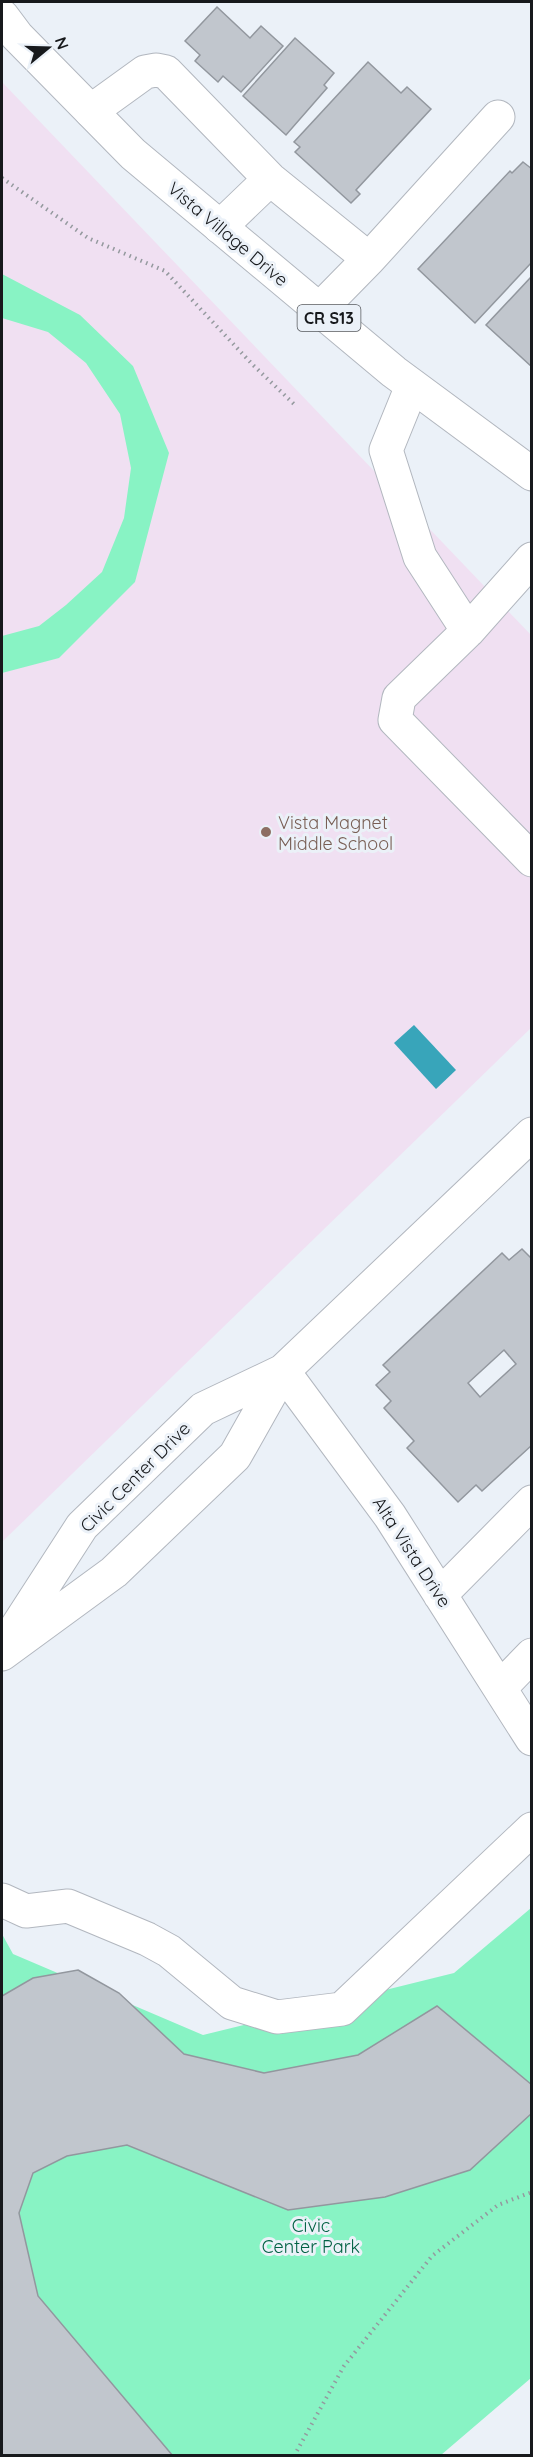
<svg xmlns="http://www.w3.org/2000/svg" width="533" height="2457" font-family="Quicksand,sans-serif">
	<style>
		.education { fill: #f0e0f2 }
		.green { fill: #88f3c4 }
		.water { fill: #38a5ba }
		.building { fill: #c1c6cd; stroke: #92979e; stroke-width: 1.5; fill-rule: evenodd }
		.lines { fill: none; stroke-linecap: round; stroke-linejoin: round }
		.minor-casing { stroke: #b2b7bf; stroke-width: 35 }
		.major-casing { stroke: #b2b7bf; stroke-width: 35 }
		.path { stroke: #94999e; stroke-width: 4; stroke-dasharray: 1.5 4.5; stroke-linecap: butt }
		.minor { stroke: #fff; stroke-width: 33 }
		.major { stroke: #fff; stroke-width: 33 }
		.education-dot { fill: #8d6e63; stroke: #ebf1f8; stroke-width: 2 }
		.labels { text-anchor: middle; dominant-baseline: central; stroke-width: 6; stroke-linejoin: round; paint-order: stroke }
		.shield { fill: #ebf1f8; stroke: #575a5e; stroke-width: 1.5 }
		.shield-label { font-size: 16px; font-weight: bold; fill: #17191c }
		.street-label { font-size: 18px; fill: #17191c; stroke: #ebf1f8 }
		.education-label { font-size: 18px; fill: #785e54; stroke: #ebf1f8; text-anchor: start }
		.park-label { font-size: 18px; fill: #006143; stroke: #ebf1f8 }
	</style>
	<rect width="100%" height="100%" fill="#ebf1f8"/>
	<!-- education -->
	<path class="education" d="M2 82 532 636 531 1028 2 1542Z"/>
	<!-- green -->
	<path class="green" d="M2 274 80 315 133 366 169 453 135 582 59 658 2 673V636L39 626 66 605 102 572 124 518 131 468 120 414 86 363 48 332 2 318Z
		M531 1908V2378L441 2455H2V1934L13 1954 203 2035 454 1973Z"/>
	<!-- water -->
	<path class="water" d="M414 1025 456 1070 436 1089 394 1043Z"/>
	<!-- building -->
	<path class="building" d="M217 7 250 38 261 26 283 46 241 92 223 76 218 82 195 61 200 55 185 41Z
		M295 38 334 73 324 85 327 88 286 135 243 96Z
		M368 62 401 93 407 87 431 109 356 190 360 194 351 203 295 152 300 147 294 142Z
		M523 162 532 169V262L475 323 418 269 510 171 512 173Z
		M532 276V367L486 325Z
		M522 1249 532 1259V1445L482 1491 476 1485 458 1502 407 1448 414 1441 384 1408 391 1401 376 1385 390 1372 383 1365 502 1253 509 1260ZM504 1350 516 1364 480 1397 468 1383Z
		M78 1970 119 1993 184 2054 264 2073 358 2055 437 2006 532 2085V2113L470 2170 385 2197 288 2210 127 2145 67 2156 33 2173 19 2213 38 2296 173 2456H2V1996L33 1978Z"/>
	<g class="lines">
		<defs>
			<path id="minor" d="M91 111 145 72 156 70 166 72 270 179 369 259
				M220 227 270 179
				M319 310 369 259 498 117
				M412 386 386 450 420 557 468 631
				M532 559 468 631 399 698 395 720 532 860
				M283 1371 390 1516 532 1739
				M440 1595 532 1502
				M500 1688 532 1655
				M2 1900 26 1911 68 1906 147 1939 169 1951 232 2003 277 2017 342 2009 532 1829"/>
			<path id="major" d="M2 16 17 36 133 154 394 372 532 474
				M9 1639 82 1526 203 1409 283 1371
				M2 1654 114 1572 235 1456 283 1371 532 1134"/>
		</defs>
		<!-- minor casing -->
		<use href="#minor" class="minor-casing"/>
		<!-- major casing -->
		<use href="#major" class="major-casing"/>
		<!-- path -->
		<path class="path" d="M2 178 88 238 165 271 253 365 295 405
			M294 2456 344 2366 432 2256 498 2205 532 2192"/>
		<!-- minor -->
		<use href="#minor" class="minor"/>
		<!-- major -->
		<use href="#major" class="major"/>
	</g>
	<!-- markers -->
	<circle class="education-dot" cx="266" cy="832" r="6"/>
	<g class="labels">
		<!-- shield labels -->
		<rect class="shield" x="297.5" y="305" width="63" height="26" rx="4.5"/>
		<g class="shield-label">
			<text x="329" y="318">CR S13</text>
		</g>
		<!-- street labels -->
		<g class="street-label">
			<text transform="translate(228 234) rotate(40)">Vista Village Drive</text>
			<text transform="translate(135 1477) rotate(-45)">Civic Center Drive</text>
			<text transform="translate(412 1552) rotate(57)">Alta Vista Drive</text>
		</g>
		<!-- education labels -->
		<g class="education-label">
			<text x="278" y="822">Vista Magnet<tspan x="278" dy="21">Middle School</tspan></text>
		</g>
		<!-- park labels -->
		<g class="park-label">
			<text x="311" y="2225">Civic<tspan x="311" dy="21">Center Park</tspan></text>
		</g>
	</g>
	<!-- border -->
	<rect width="533" height="2457" fill="none" stroke="#17191c" stroke-width="6"/>
	<!-- north arrow -->
	<g transform="translate(48 48) rotate(71)" stroke="#ebf1f8" stroke-width="4.5" paint-order="stroke">
	<path d="M0-4.5L10 22L0 15L-10 22Z" fill="#17191c"/>
	<text y="-9" font-size="16" font-weight="bold" text-anchor="middle" fill="#17191c">N</text>
	</g>
</svg>
